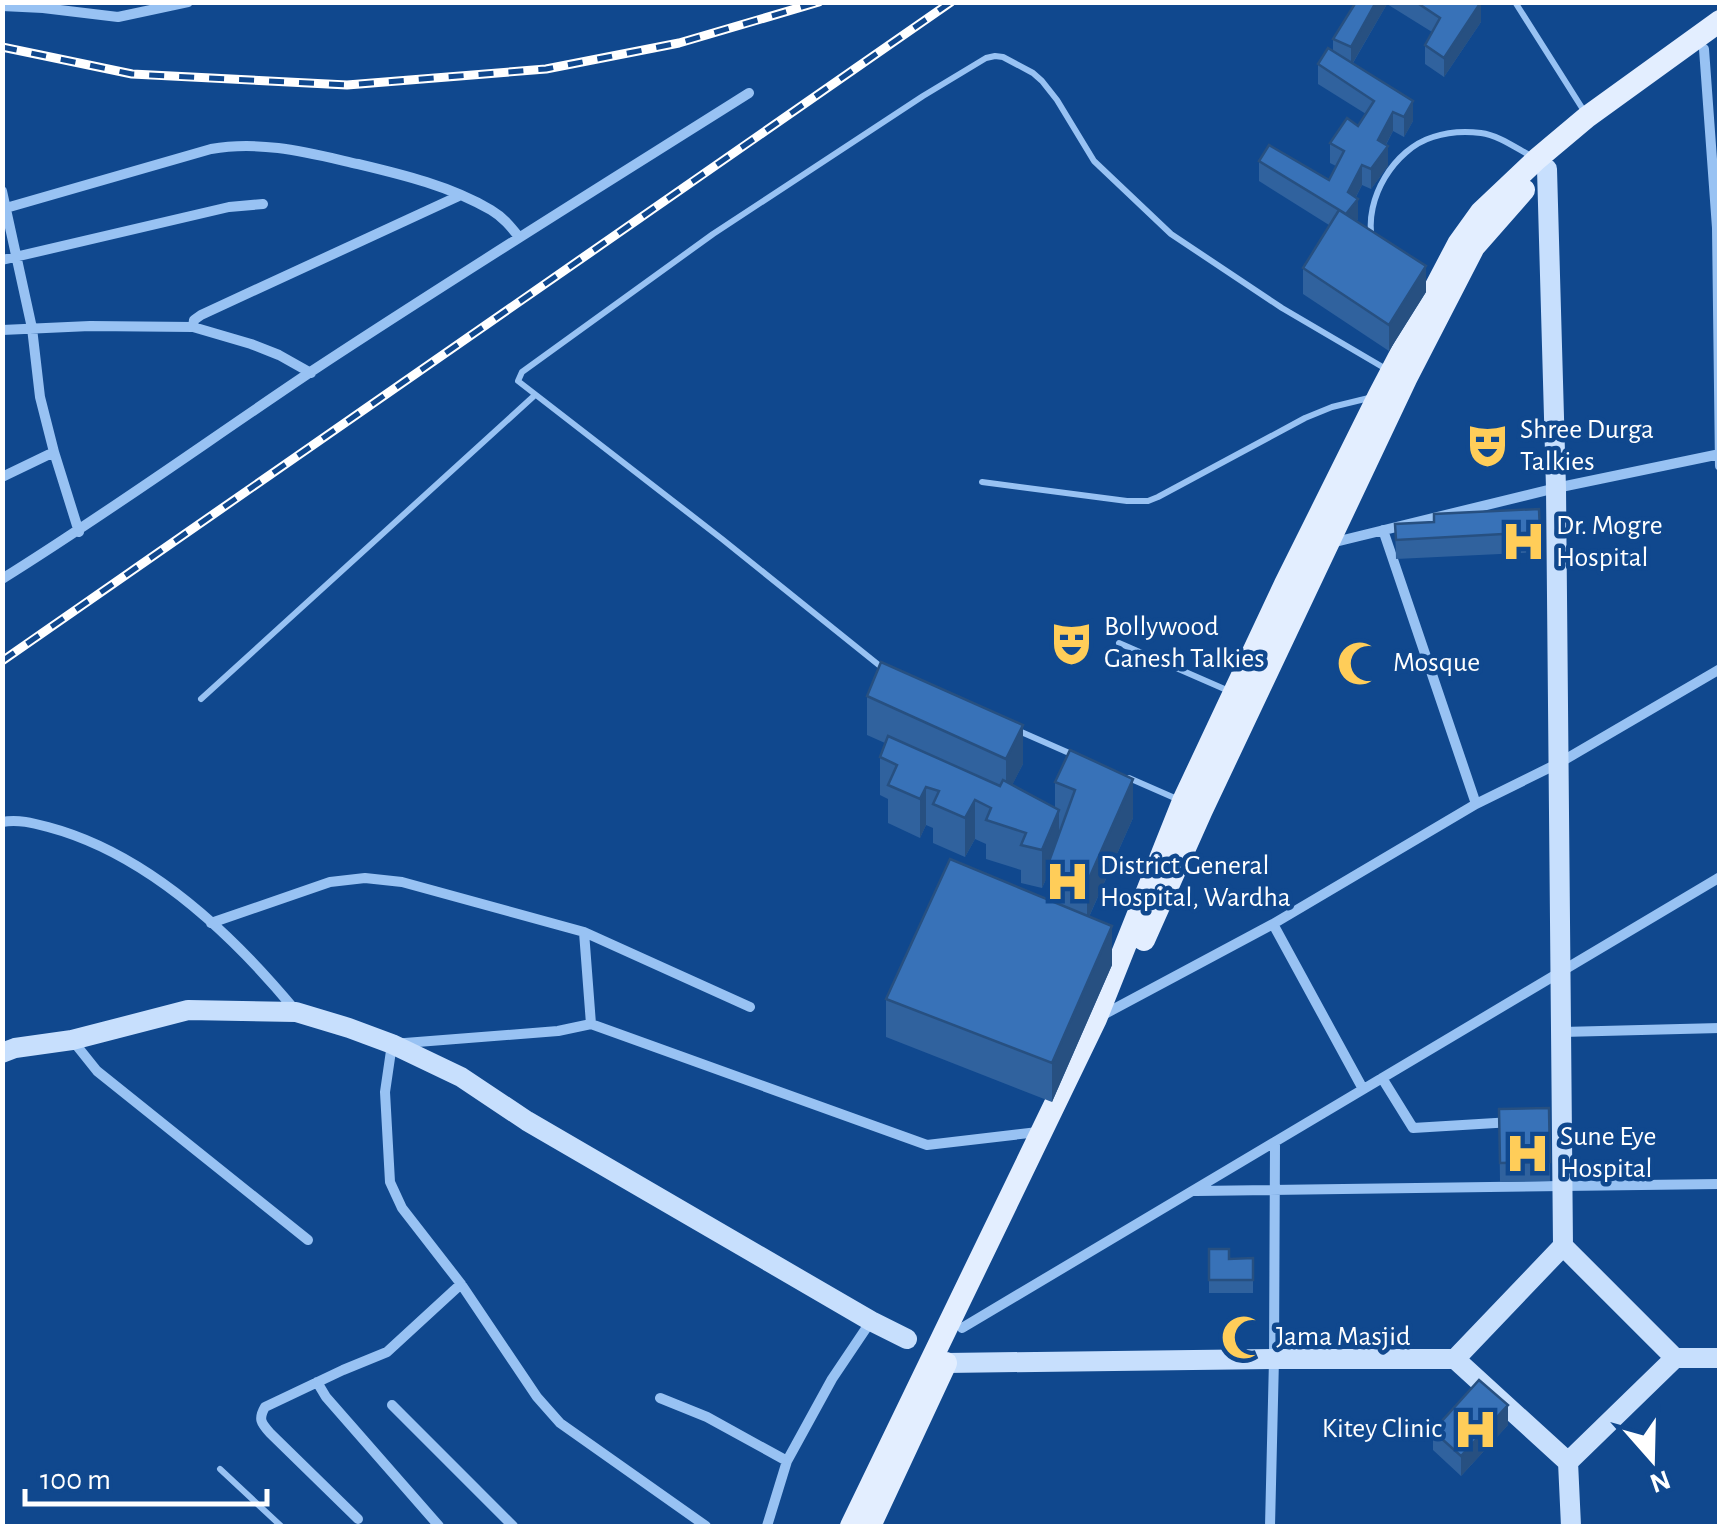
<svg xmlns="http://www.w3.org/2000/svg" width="1722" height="1529" font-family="'Alegreya Sans',sans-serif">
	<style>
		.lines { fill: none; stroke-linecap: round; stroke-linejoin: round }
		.lane { stroke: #98c2f3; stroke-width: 6 }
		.street { stroke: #98c2f3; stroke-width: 10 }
		.secondary { stroke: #c7dffd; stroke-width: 20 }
		.primary { stroke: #e3eeff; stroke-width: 22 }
		.rail-casing { stroke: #fff; stroke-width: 9 }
		.rail { stroke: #10488e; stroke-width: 5; stroke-dasharray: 15; stroke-linecap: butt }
		.wall { fill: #30629e }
		.shaded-wall { fill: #275081 }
		.building { fill: #3872b8; stroke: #275081; stroke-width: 2.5 }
		.labels { text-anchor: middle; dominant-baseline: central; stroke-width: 9; stroke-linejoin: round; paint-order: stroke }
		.poi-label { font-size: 28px; fill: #fff; stroke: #10488e; text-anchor: start }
	</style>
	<rect width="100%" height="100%" fill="#10488e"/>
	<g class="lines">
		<!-- lane -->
		<path class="lane" d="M1515 2 1584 111
			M1372 239C1364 199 1394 149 1433 137 1448 132 1465 131 1481 133 1498 135 1516 148 1531 156
			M982 482 1127 501H1148L1158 497 1305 418 1332 407 1373 397
			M1119 643 1229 691
			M885 670 722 539 518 381 522 372 713 234 923 96 986 58 995 56 1003 57 1033 73 1042 81 1057 100 1094 161 1171 234 1282 308 1386 369
			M201 699 535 395
			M1019 731 1076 756
			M1129 778 1177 799
			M220 1469 281 1526"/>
		<!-- street -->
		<path class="street" d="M2 6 43 8 118 17 188 2
			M1704 49 1717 228 1720 466
			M2 191 32 328 40 397 54 452 79 532
			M6 208 211 149C262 140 309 153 358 164 404 175 450 186 491 210 503 217 511 227 519 237
			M2 260 229 207 263 204
			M193 327 194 320 201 315 461 195
			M2 330 90 326 193 327 251 344 279 355 311 373
			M2 477 54 452
			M1383 530 1476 804
			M1331 543 1556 488 1720 454
			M2 579C108 513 209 440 312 371 456 276 603 185 749 93
			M2 822C18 819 33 823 48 827 146 853 232 934 295 1010
			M211 923 330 882 365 878 402 882 584 932 750 1007
			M1273 924 1363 1089
			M584 932 591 1024 558 1031 392 1044 385 1092 390 1182 402 1208 461 1284 537 1397 560 1423 706 1526
			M1101 1016 1273 924 1476 804 1559 763 1720 669
			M591 1024 927 1145 1038 1132
			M1562 1032 1720 1028
			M73 1041 97 1071 308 1240
			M1382 1078 1413 1128 1512 1122
			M1196 1191 1720 1184
			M962 1328 1720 877
			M317 1382 326 1397 439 1526
			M660 1398 707 1417 787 1461
			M392 1405 513 1526
			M358 1519 270 1433C261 1423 258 1419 265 1407L343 1370 387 1352 461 1284
			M767 1526 787 1461 832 1379 871 1321
			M1270 1526 1274 1359 1275 1142"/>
		<!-- secondary -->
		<path class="secondary" d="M1547 169 1556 488 1563 1246 1675 1358
			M2 1053 15 1048 72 1040 188 1010 296 1012 349 1028 392 1044 461 1077 527 1121 871 1321 907 1339
			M1455 1359 1568 1462 1571 1526
			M946 1363 1274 1359H1455L1563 1246
			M1568 1462 1675 1358H1720"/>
		<!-- primary -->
		<path class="primary" d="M1144 940 1202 810 1406 379 1474 247 1524 190
			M851 1526 1096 1019 1183 801 1285 584 1379 395 1458 244 1481 212 1537 159 1587 117 1720 21
			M870 1526 946 1363"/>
		<defs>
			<path id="rail" d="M2 47 132 74 347 85 546 69 679 43 819 2
				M2 661 951 2"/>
		</defs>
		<!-- rail casing -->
		<use href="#rail" class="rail-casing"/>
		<!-- rail -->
		<use href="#rail" class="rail"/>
	</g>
	<!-- wall -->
	<path class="wall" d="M1356 2H1481V22L1444 77 1425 64V45L1432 32 1387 4 1353 63 1413 121 1404 137 1393 131 1386 145 1388 166 1371 189 1362 185 1356 197 1358 219 1356 221 1426 292 1389 351 1303 294V268L1329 225 1259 181V161L1329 180 1336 166 1330 163V143L1358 126 1366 114 1318 84V64L1333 51V39Z
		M1539 509 1540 552 1396 559 1395 524 1434 522Z
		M867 696 1023 764 1012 785 1055 808V782L1070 750 1133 818 1089 917 1112 965 1052 1102 886 1037V999L1047 899V877L1042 888 1021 883V870L986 859V844L975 839 965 857 933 843V828L926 825 920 838 888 823V799L880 795V757L885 743 867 735Z
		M1549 1108 1550 1181 1500 1182 1499 1109Z
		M1209 1249 1229 1259 1253 1258V1293H1209Z
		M1508 1425 1461 1476 1433 1450V1431Z"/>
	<!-- shaded-wall -->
	<path class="shaded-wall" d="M1376 2 1387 4 1351 66V47Z
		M1481 2V22L1444 77V58Z
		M1413 101V121L1404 137V117Z
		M1393 112V131L1378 159V140Z
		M1388 146V166L1371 189V169Z
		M1362 165V185L1349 210 1358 199V219L1345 235 1348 192Z
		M1426 266V292L1389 351V325Z
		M1023 725V764L1006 797V759Z
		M1133 779V818L1087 921V883Z
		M926 787V825L920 838V799Z
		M975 800V839L965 857V818Z
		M1059 810V849L1047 867V877L1042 888V850Z
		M1112 926V965L1052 1102V1063Z
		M1508 1405V1425L1461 1476V1456Z"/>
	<!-- building -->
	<path class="building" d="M1356 2H1376L1351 47 1333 39Z
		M1416 2H1481L1444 58 1425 45 1440 18Z
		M1328 48 1413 101 1404 117 1393 112 1378 140 1388 146 1371 169 1362 165 1348 192 1358 199 1346 214 1259 161 1269 145 1329 180 1344 151 1330 143 1347 118 1358 126 1374 101 1318 64Z
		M1339 210 1426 266 1389 325 1303 268Z
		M1539 509 1540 532 1396 540 1395 524 1434 522V514Z
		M881 662 1023 725 1006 759 867 696Z
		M888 736 1000 786 1003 780 1059 810 1042 850 1021 845 1026 833 986 820 991 808 975 800 965 818 933 804 939 791 926 787 920 799 888 785 897 765 880 757Z
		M1070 750 1133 779 1087 883 1047 867 1075 790 1055 782Z
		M950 859 1112 926 1052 1063 886 999Z
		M1549 1108 1550 1162 1500 1163 1499 1109Z
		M1209 1249H1229V1259L1253 1258V1280H1209Z
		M1479 1380 1508 1405 1461 1456 1433 1431Z"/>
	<!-- icons -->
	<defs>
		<symbol id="theatre-bare" viewBox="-9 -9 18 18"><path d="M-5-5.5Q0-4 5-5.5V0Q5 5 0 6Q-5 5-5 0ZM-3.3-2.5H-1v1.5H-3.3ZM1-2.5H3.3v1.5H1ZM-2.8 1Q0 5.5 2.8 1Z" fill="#ffcd59" stroke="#10488e" stroke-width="2.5" paint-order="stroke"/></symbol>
		<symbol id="hospital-bare" viewBox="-9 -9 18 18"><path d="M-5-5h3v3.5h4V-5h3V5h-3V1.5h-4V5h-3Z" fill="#ffcd59" stroke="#10488e" stroke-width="2.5" paint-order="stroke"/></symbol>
		<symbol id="mosque-bare" viewBox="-9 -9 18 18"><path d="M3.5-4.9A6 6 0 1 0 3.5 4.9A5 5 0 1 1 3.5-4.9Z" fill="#ffcd59" stroke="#10488e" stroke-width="2.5" paint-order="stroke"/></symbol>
	</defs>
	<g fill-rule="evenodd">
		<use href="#theatre-bare" x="1456" y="414" width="63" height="63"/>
		<use href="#hospital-bare" x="1492" y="510" width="63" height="63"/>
		<use href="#theatre-bare" x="1040" y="612" width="63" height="63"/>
		<use href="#mosque-bare" x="1328" y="632" width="63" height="63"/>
		<use href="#hospital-bare" x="1036" y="850" width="63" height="63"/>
		<use href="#hospital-bare" x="1496" y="1122" width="63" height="63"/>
		<use href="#mosque-bare" x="1212" y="1306" width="63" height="63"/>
		<use href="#hospital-bare" x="1444" y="1398" width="63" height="63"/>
	</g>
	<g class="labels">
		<!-- poi labels -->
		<g class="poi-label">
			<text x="1520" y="430">Shree Durga<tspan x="1520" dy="32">Talkies</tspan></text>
			<text x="1556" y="526">Dr. Mogre<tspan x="1556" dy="32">Hospital</tspan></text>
			<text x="1104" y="627">Bollywood<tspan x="1104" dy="32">Ganesh Talkies</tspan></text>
			<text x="1393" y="663">Mosque</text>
			<text x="1100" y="866">District General<tspan x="1100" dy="32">Hospital, Wardha</tspan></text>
			<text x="1560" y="1137">Sune Eye<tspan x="1560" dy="32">Hospital</tspan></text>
			<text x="1276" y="1337">Jama Masjid</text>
			<text x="1442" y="1429" text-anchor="end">Kitey Clinic</text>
		</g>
	</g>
	<!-- border -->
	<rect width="1722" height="1529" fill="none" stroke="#ffffff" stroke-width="10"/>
	<!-- north arrow -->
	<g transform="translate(1652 1459) rotate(160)" stroke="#10488e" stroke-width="8" paint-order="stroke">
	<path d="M0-8L18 38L0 25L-18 38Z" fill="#ffffff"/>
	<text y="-15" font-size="28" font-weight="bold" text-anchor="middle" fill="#ffffff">N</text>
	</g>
	<!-- scale -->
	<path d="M25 1489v15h242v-15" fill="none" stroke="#ffffff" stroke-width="5"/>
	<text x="40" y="1489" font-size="30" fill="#ffffff" stroke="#10488e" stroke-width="8" paint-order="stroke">100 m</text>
</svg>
